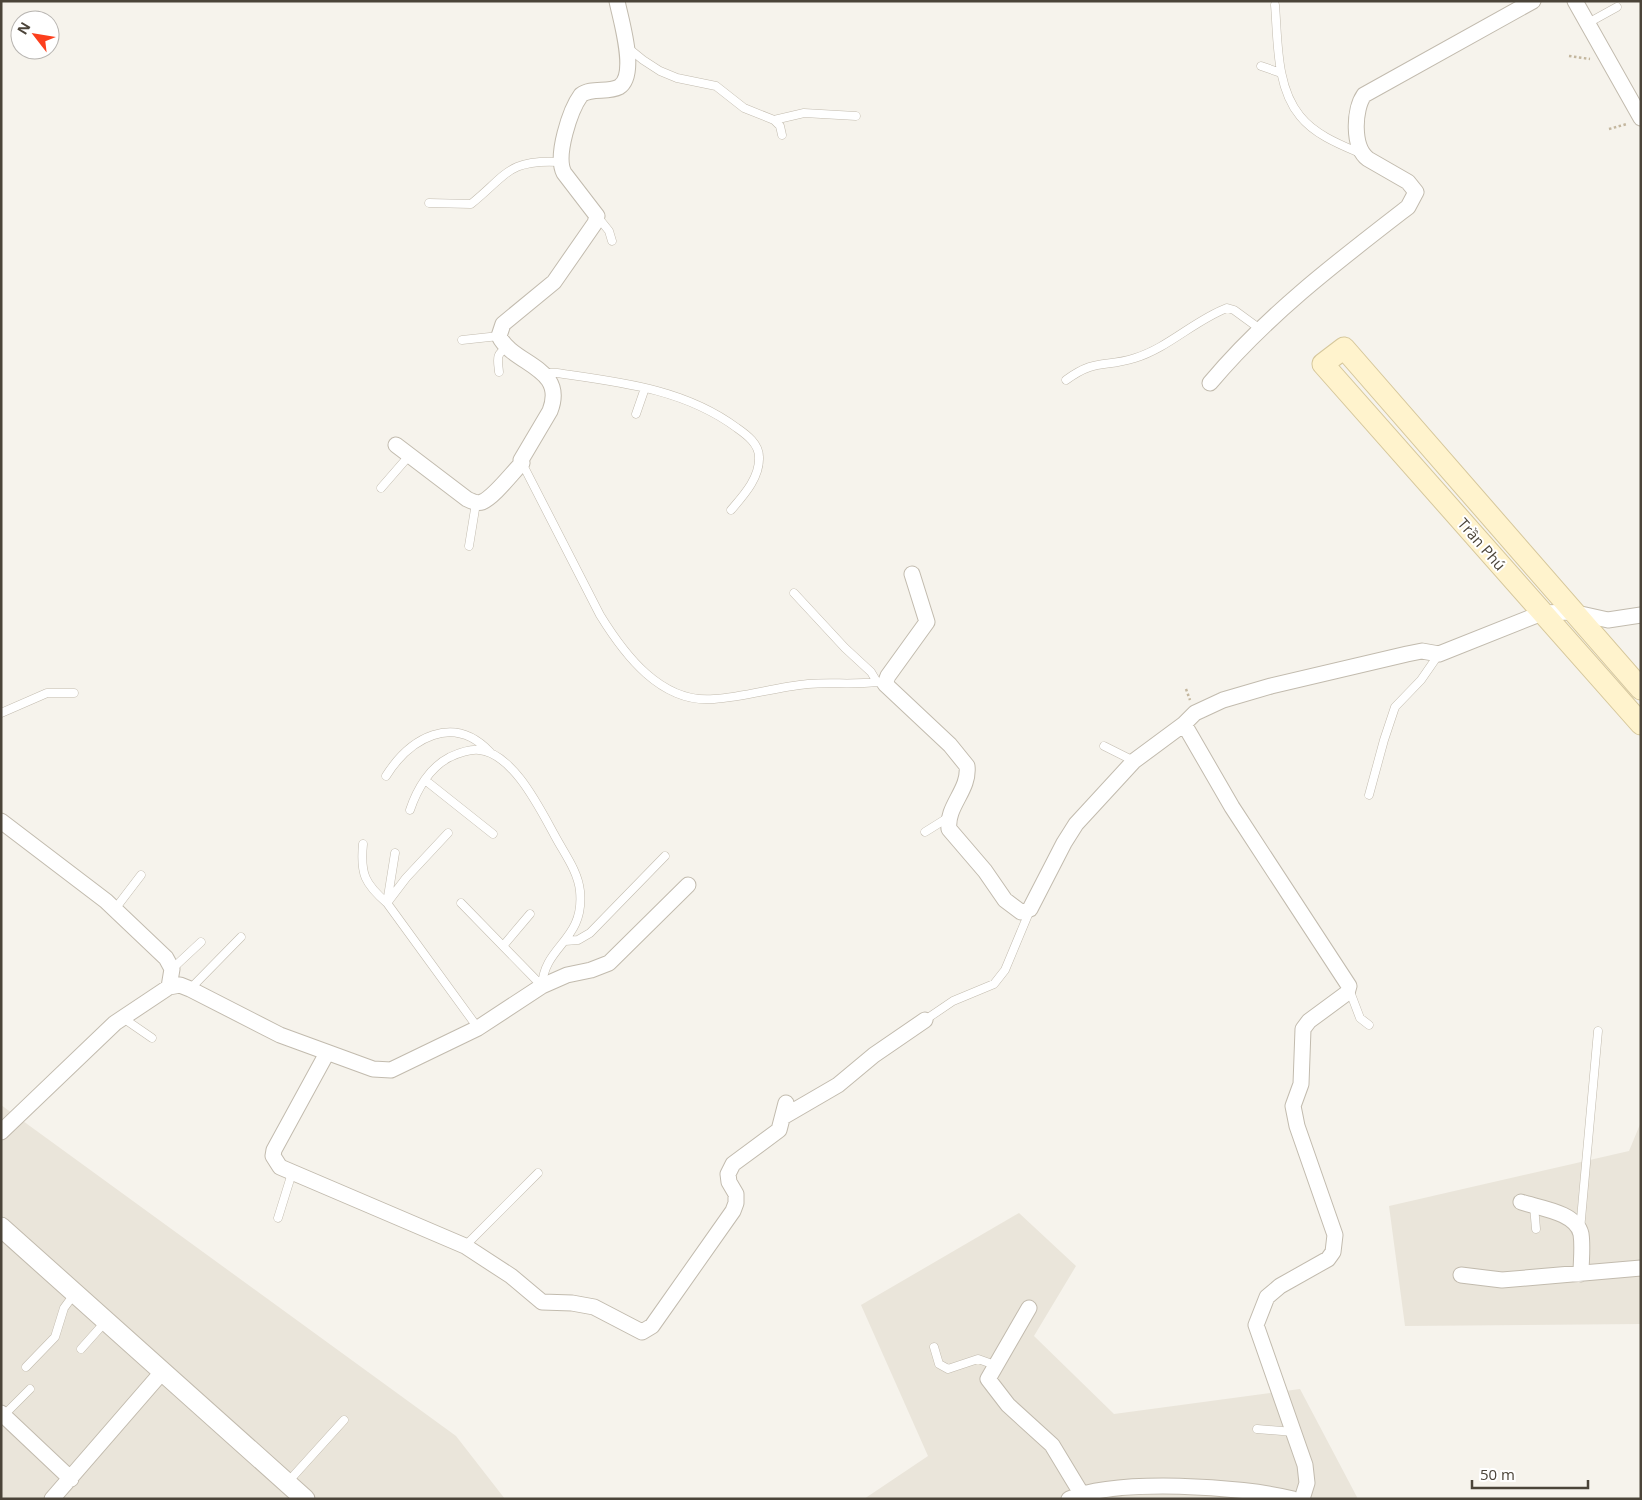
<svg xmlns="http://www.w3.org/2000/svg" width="1642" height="1500" font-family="'Open Sans',sans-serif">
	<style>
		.residential { fill: #eae5da }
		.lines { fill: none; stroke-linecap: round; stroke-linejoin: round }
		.service-casing { stroke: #c2bbae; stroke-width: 9 }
		.minor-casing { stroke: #c2bbae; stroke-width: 17 }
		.tertiary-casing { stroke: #c2bbae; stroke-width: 21 }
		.secondary-casing { stroke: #d6c79b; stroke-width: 23 }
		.path { stroke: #c4b79f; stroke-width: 2.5; stroke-dasharray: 2.5 2.5; stroke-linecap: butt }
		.service { stroke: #fff; stroke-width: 8 }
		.minor { stroke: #fff; stroke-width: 15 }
		.tertiary { stroke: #fff; stroke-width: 19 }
		.secondary { stroke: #fff3cd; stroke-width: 21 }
		.labels { text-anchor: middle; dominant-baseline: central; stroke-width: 4; stroke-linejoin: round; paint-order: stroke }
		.street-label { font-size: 15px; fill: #4b4439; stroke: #fff }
	</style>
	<rect width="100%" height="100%" fill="#f6f3ec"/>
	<!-- residential -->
	<path class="residential" d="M1 1105 456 1436 505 1499H1Z
		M1641 1122V1324L1405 1326 1389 1206 1629 1151Z
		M1019 1213 1076 1266 1034 1336 1114 1414 1300 1389 1358 1499H864L928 1456 861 1305Z"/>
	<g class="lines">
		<defs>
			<path id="service" d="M1275 5C1278 41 1276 87 1300 116 1315 135 1341 145 1362 154
				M1588 23 1617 7
				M627 47 643 60 660 71 677 78 716 86 744 108 774 120 780 126 782 135
				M1261 66 1281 73
				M774 120 804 113 856 116
				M429 203 471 204C507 175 508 159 560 162
				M597 216 609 231 612 241
				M462 340 499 336
				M499 372C498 360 495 354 507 348
				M544 373H557C620 382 685 389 737 428 747 435 759 444 759 457 760 478 743 496 731 510
				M1066 380C1096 358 1104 368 1135 358 1168 348 1195 320 1227 308L1234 310 1260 329
				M636 414 645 388
				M522 463 600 615C624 654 661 704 714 699 745 697 776 687 808 684 831 682 854 685 877 682L885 684
				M381 488 408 457
				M469 546 476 503
				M794 593 845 648 871 672 877 682
				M1 713 47 693H74
				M1104 746 1134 761
				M386 776C410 738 453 713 490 752
				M425 780 493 834
				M1369 795 1384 740 1395 707 1421 680 1439 654
				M410 810C417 789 430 767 450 757 459 753 470 749 479 750 513 753 540 809 555 836 564 853 578 871 580 891 585 941 544 945 542 986
				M925 832 949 817
				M363 844C360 874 365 884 387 903L406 878 448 833
				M395 853 387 903 478 1028
				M461 903 542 986
				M115 909 141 875
				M565 941 578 940 590 933 665 856
				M503 946 530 914
				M172 969 201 942
				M190 989 241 937
				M1349 989 1360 1018 1369 1025
				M123 1018 152 1038
				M925 1020 953 1001 994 984 1005 970 1030 910
				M1534 1206 1536 1229
				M278 1218 292 1173
				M1580 1230 1598 1031
				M465 1246 538 1173
				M934 1347 939 1364 948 1369 978 1359 995 1365
				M81 1349 106 1321
				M26 1367 55 1337 64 1308 75 1293
				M4 1415 30 1389
				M1257 1429 1294 1432
				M287 1483 344 1420"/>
			<path id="minor" d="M1575 1 1641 118
				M1210 383C1267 315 1338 261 1408 207L1416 192 1408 182 1368 159C1352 147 1354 109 1364 95L1533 1
				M396 445 467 499C471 501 477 504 482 502 494 497 512 473 522 463L521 460 550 411C567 367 513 365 499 336L503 324 554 282 595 223 597 216 564 173C555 156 570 110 581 95 591 87 608 93 619 87 638 75 621 21 617 1
				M912 574 927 622 888 676 885 684 950 745 967 766C970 790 946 806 949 829L985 871 1005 900 1021 912 1030 909 1064 843 1076 824 1134 761 1184 724 1195 713 1223 700 1271 686 1407 654 1422 651 1439 654 1542 613 1572 612 1608 620 1641 615
				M1184 724 1232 807 1349 986 1347 993 1309 1021 1303 1029 1301 1084 1293 1106 1297 1126 1335 1235 1333 1252 1328 1259 1280 1286 1267 1297 1256 1325 1305 1465 1307 1483 1302 1499
				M1 821 106 901 166 958 172 969 169 987
				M327 1053 274 1150 273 1156 280 1167 465 1246 511 1276 542 1302 572 1303 594 1307 642 1332 652 1326 733 1211 736 1203V1194L729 1182 728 1174 733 1164 779 1130 786 1103
				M783 1117 838 1085 874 1055 925 1020
				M1 1132 115 1023 169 987 180 985 190 989 280 1035 373 1069 391 1070 478 1028 542 986 567 975 591 970 609 963 688 885
				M1521 1202C1539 1208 1576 1212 1581 1234 1583 1247 1581 1261 1581 1274
				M1461 1275 1502 1280 1641 1268
				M1029 1308 988 1379 1008 1405 1052 1445 1081 1493
				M1 1413 71 1479
				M52 1499 163 1371
				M1069 1499C1116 1478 1242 1486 1293 1499"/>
			<path id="tertiary" d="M1 1227 305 1499"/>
			<path id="secondary" d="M1641 689 1344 348 1323 364 1641 724"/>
		</defs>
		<!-- service casing -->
		<use href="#service" class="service-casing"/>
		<!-- minor casing -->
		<use href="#minor" class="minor-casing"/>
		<!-- tertiary casing -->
		<use href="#tertiary" class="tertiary-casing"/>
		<!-- secondary casing -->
		<use href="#secondary" class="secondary-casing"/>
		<!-- path -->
		<path class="path" d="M1569 56 1590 59
			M1609 129 1627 124
			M1186 689 1190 700"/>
		<!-- service -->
		<use href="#service" class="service"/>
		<!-- minor -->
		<use href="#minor" class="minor"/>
		<!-- tertiary -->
		<use href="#tertiary" class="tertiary"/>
		<!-- secondary -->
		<use href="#secondary" class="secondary"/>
	</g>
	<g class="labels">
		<!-- street labels -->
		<g class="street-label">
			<text transform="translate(1482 544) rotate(49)">Trần Phú</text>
		</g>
	</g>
	<!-- border -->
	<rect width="1642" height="1500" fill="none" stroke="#4b4439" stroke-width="5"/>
	<!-- north arrow -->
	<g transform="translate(35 35) rotate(301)"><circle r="24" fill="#ffffff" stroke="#b7b4b0"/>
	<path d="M0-4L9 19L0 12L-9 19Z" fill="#fc3f1d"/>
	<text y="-8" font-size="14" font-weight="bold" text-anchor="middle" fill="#4b4439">N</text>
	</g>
	<!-- scale -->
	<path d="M1472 1480v8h116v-8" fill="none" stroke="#4b4439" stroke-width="2.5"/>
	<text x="1480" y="1480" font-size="15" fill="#4b4439" stroke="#ffffff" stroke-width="4" paint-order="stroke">50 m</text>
</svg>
